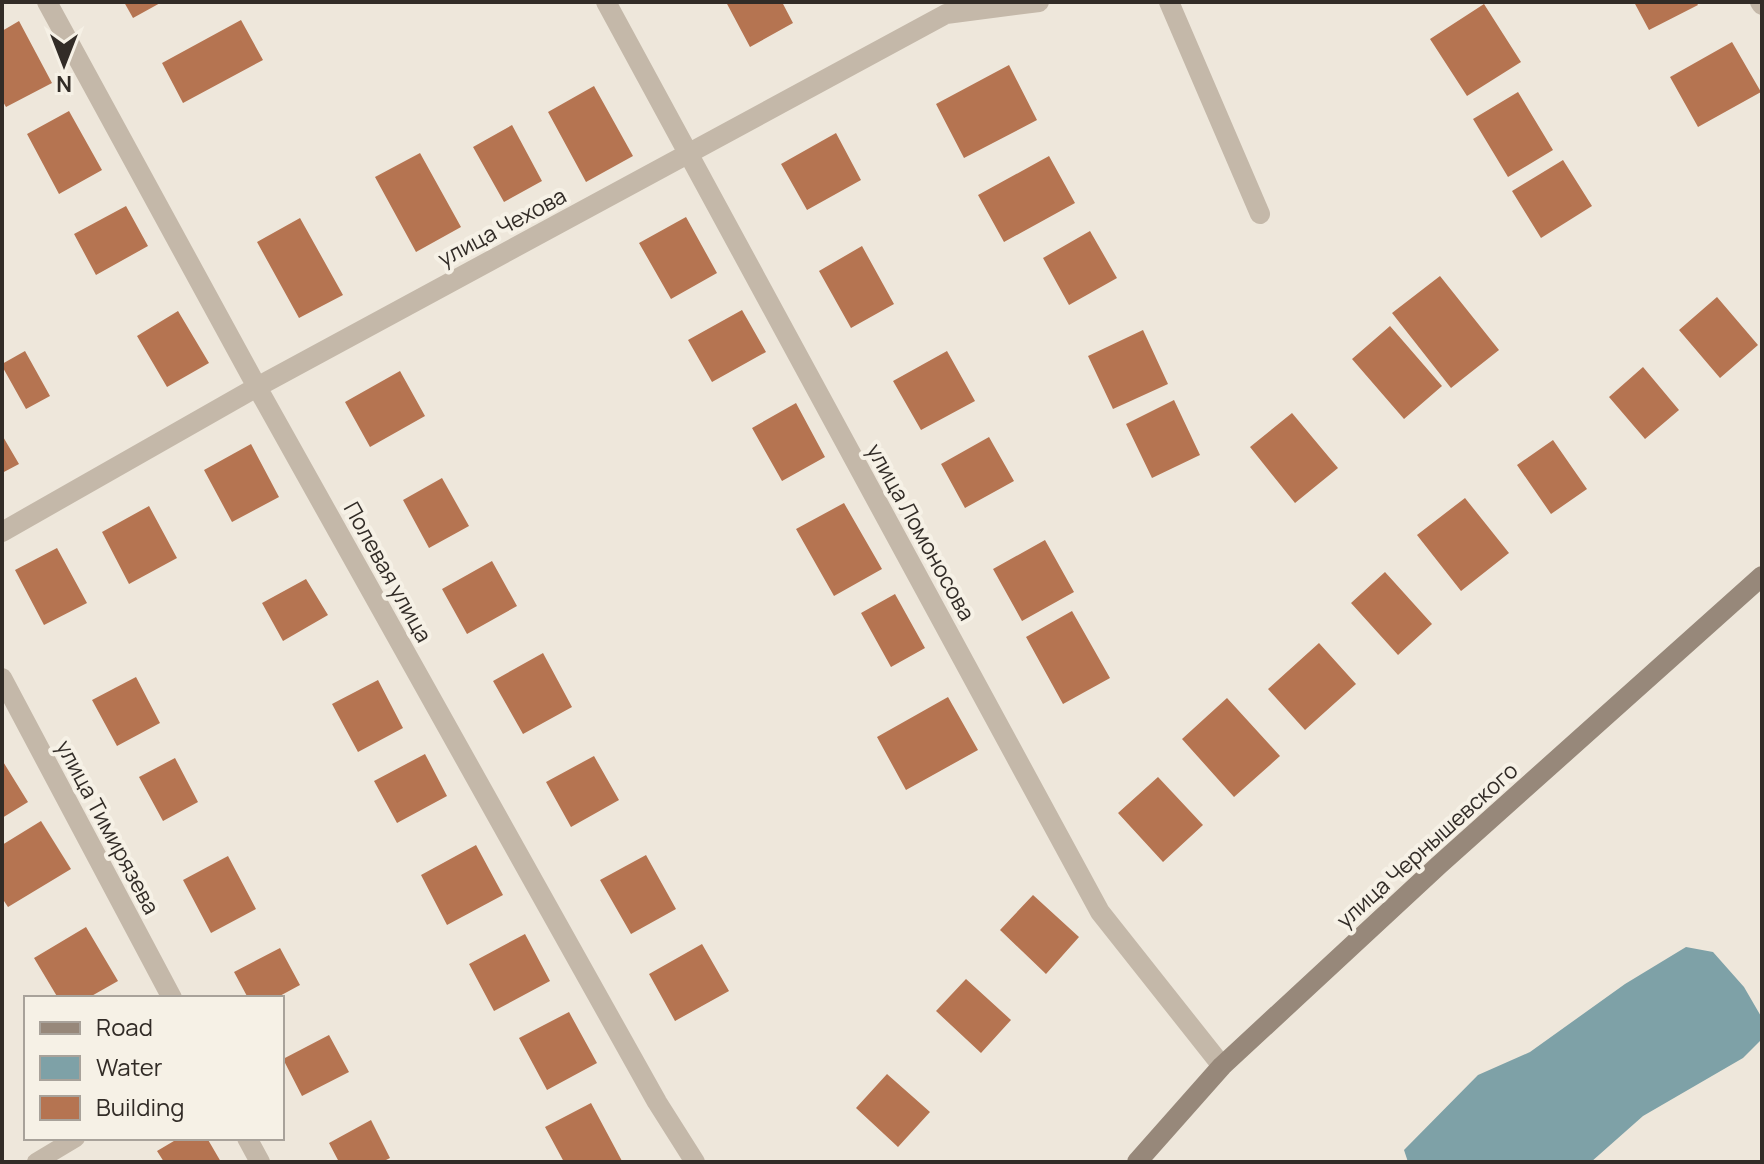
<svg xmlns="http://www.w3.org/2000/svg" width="1764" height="1164" font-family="Manrope,sans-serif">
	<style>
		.water { fill: #7ea1a7 }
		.building { fill: #b57451 }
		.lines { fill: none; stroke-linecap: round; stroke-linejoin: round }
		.lane { stroke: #c4b8a9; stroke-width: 18 }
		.street { stroke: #c4b8a9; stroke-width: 20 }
		.secondary { stroke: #97887a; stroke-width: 20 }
		.labels { text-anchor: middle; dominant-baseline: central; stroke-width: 8; stroke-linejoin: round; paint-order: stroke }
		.street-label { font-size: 22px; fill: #322c27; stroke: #f6f1e6 }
	</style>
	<rect width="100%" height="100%" fill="#eee7db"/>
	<!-- water -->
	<path class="water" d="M1686 947 1713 952 1744 987 1762 1018V1039L1743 1058 1643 1116 1591 1162H1408L1404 1150 1478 1075 1530 1052 1625 984Z"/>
	<!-- building -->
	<path class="building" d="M124 2H162L133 18Z
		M726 2H782L793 23 750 47Z
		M1634 2H1696L1698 5 1649 30Z
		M1484 4 1521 62 1467 96 1430 39Z
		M241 20 263 60 183 103 162 63Z
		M19 21 52 83 6 107 2 100V31Z
		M1732 42 1761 92 1698 127 1670 77Z
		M1009 65 1037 120 964 158 936 104Z
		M594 86 633 156 586 182 548 112Z
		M1518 92 1553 150 1508 177 1473 119Z
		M69 111 102 170 59 194 27 134Z
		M512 125 542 181 504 202 473 147Z
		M836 133 861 180 807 210 781 164Z
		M420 153 461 227 416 252 375 177Z
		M1049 156 1075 203 1004 242 978 195Z
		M1563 160 1592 206 1541 238 1512 191Z
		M126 206 148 246 96 275 74 234Z
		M686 217 717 273 671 299 639 243Z
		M300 218 343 295 299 318 257 242Z
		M1090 231 1117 278 1069 305 1043 258Z
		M862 246 894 304 851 328 819 271Z
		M1440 276 1499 350 1451 388 1392 313Z
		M1717 297 1758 345 1720 378 1679 330Z
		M742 310 766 352 712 382 688 340Z
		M178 311 209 363 167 387 137 336Z
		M1390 326 1442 386 1404 419 1352 359Z
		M1143 330 1168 384 1113 409 1088 356Z
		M25 351 50 396 26 409 2 366V364Z
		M947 351 975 401 921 430 893 381Z
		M1643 367 1679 410 1645 439 1609 397Z
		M400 371 425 416 370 447 345 402Z
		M1174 400 1200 455 1152 478 1126 424Z
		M796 403 825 457 782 481 752 428Z
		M1292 413 1338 468 1295 503 1250 447Z
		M2 435 19 464 2 473Z
		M989 437 1014 481 965 508 941 464Z
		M1553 440 1587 489 1551 514 1517 465Z
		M251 444 279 497 232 522 204 470Z
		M442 478 469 526 429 548 403 500Z
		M1465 498 1509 553 1461 591 1417 535Z
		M844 503 882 569 834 596 796 529Z
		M149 506 177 558 129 584 102 532Z
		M1045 540 1074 592 1022 621 993 569Z
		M57 548 87 603 44 625 15 570Z
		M492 561 517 606 467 634 442 589Z
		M1385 572 1432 624 1398 655 1351 603Z
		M306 579 328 615 283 641 262 603Z
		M895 594 925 648 891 667 861 613Z
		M1072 611 1110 678 1063 704 1026 637Z
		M1319 643 1356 684 1305 730 1268 689Z
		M543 653 572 707 523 734 493 681Z
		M136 677 160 723 117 746 92 700Z
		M378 680 403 728 358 752 332 704Z
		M948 697 978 750 906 790 877 737Z
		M1227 698 1280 756 1234 797 1182 739Z
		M425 754 447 796 397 823 374 781Z
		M594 756 619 800 571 827 546 782Z
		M175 758 198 802 163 821 139 777Z
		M2 760 28 802 2 818Z
		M1158 777 1203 825 1163 862 1118 813Z
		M41 821 71 869 8 907 2 898V845Z
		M476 845 503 895 447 925 421 875Z
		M646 855 676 909 631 934 600 880Z
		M228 856 256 909 211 933 183 880Z
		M1033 895 1079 937 1046 974 1000 930Z
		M86 927 118 981 88 998H58L34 958Z
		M525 934 550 981 494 1011 469 964Z
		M702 944 729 991 675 1021 649 974Z
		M280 948 300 985 276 998H248L234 972Z
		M966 979 1011 1020 981 1053 936 1011Z
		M569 1012 597 1063 547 1090 519 1038Z
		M329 1035 349 1072 302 1096 283 1059Z
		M887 1074 930 1112 898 1147 856 1108Z
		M591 1103 622 1161 620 1162H564L545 1127Z
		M371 1120 390 1158 382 1162H339L329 1143Z
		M179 1138H207L221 1162H164L157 1151Z"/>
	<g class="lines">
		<!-- lane -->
		<path class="lane" d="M36 1162 76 1138"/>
		<!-- street -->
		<path class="street" d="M47 2 257 387 657 1102 695 1162
			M606 2 1100 912 1222 1066
			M1169 2 1260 214
			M1760 2 1762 5
			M2 532 257 387 946 14 1039 2
			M2 678 172 998
			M247 1138 260 1162"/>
		<!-- secondary -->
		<path class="secondary" d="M1137 1162 1222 1066 1439 865 1762 576"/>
	</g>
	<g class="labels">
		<!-- street labels -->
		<g class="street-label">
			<text transform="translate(502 227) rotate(-28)">улица Чехова</text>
			<text transform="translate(921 532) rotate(61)">улица Ломоносова</text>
			<text transform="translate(388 572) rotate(61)">Полевая улица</text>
			<text transform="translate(108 827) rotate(62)">улица Тимирязева</text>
			<text transform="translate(1427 845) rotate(-42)">улица Чернышевского</text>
		</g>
	</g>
	<!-- border -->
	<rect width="1764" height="1164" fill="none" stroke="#322c27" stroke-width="8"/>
	<!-- legend -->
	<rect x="24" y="996" width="260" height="144" fill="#f6f1e6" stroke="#a8a29a" stroke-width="2"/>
	<rect x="40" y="1022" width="40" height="12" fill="#97887a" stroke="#a8a29a" stroke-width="2"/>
	<text x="96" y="1036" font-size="24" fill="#322c27">Road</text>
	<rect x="40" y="1056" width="40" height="24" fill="#7ea1a7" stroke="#a8a29a" stroke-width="2"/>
	<text x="96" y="1076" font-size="24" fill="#322c27">Water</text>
	<rect x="40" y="1096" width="40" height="24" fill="#b57451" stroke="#a8a29a" stroke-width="2"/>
	<text x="96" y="1116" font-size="24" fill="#322c27">Building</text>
	<!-- north arrow -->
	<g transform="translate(64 64) rotate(180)" stroke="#f6f1e6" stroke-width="6" paint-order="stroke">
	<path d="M0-6L14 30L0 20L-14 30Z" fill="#322c27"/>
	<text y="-12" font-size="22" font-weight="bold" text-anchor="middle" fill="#322c27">N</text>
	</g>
</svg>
